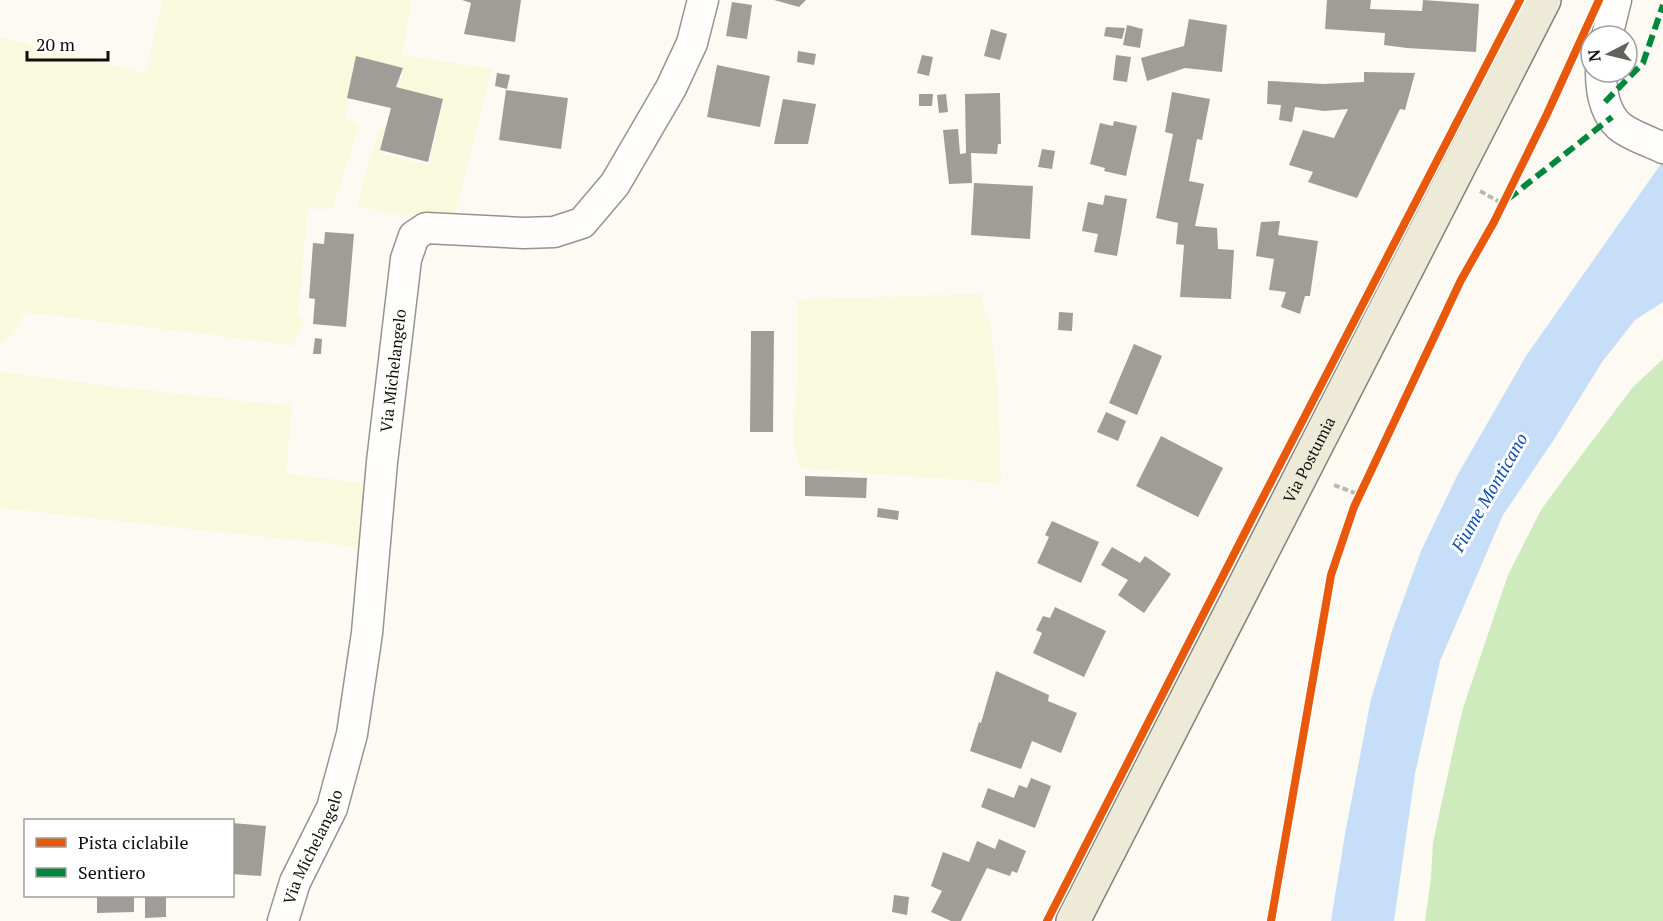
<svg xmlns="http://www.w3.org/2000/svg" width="1663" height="921" font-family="'PT Serif',serif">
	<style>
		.farmland { fill: #f8f9dd }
		.forest { fill: #ceebbe }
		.water { fill: #c6def8 }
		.building { fill: #9f9d98 }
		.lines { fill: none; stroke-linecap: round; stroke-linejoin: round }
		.minor-casing { stroke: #959491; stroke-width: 33 }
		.primary-casing { stroke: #82827e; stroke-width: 36 }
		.path { stroke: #b8b8b6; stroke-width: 4; stroke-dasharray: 6 3; stroke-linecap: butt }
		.minor { stroke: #fffefd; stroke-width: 30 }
		.primary { stroke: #edebd8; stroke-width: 33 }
		.quiet { stroke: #00873e; stroke-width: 6; stroke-dasharray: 12 6; stroke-linecap: butt }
		.cycleway-casing { stroke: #fff; stroke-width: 11 }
		.cycleway { stroke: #e8590c; stroke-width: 8 }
		.labels { text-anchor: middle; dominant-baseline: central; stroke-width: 6; stroke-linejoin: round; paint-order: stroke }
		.street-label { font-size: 16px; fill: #0e0e0e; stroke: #fff }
		.water-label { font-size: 18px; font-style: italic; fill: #0c4cab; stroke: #fff }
	</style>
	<rect width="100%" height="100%" fill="#fcfaf2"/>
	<!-- farmland -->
	<path class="farmland" d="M163 0H411L402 55 492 69 454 215H396L357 205 379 130 389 124 381 154 428 165 444 103 396 91 404 72 357 59 345 119 359 126 332 209 308 208 298 313 304 321 293 345 25 312 10 337 0 346V37L146 73Z
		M980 294 991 329 997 387 1001 478 1000 483 799 468 794 437 797 384V300Z
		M0 372 141 390 292 406 286 474 368 484 361 547 0 508Z"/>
	<!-- forest -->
	<path class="forest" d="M1663 359V921H1425L1431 878 1433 843 1454 746 1463 708 1508 575 1541 510 1565 477 1633 387Z"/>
	<!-- water -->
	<path class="water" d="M1663 161V302L1635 320 1602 362 1555 438 1503 515 1440 661 1415 774 1394 921H1331L1345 834 1371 699 1393 628 1421 551 1457 476 1526 356Z"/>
	<!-- building -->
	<path class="building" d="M462 0H521L515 42 464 34 471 3Z
		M774 0H806L799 7Z
		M1327 0H1371L1370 9 1422 11 1423 0 1479 4 1476 52 1407 48 1384 45 1385 33 1325 29Z
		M732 2 752 5 747 39 726 36Z
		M1189 19 1227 25 1222 72 1185 68 1147 81 1141 58 1184 46Z
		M1127 25 1143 29 1140 48 1123 45Z
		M1106 27 1125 28 1122 39 1104 36Z
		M991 29 1007 34 1000 60 984 56Z
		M798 51 816 54 814 65 797 62Z
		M922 55 933 57 929 76 917 73Z
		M1116 55 1131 57 1127 82 1113 80Z
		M356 56 403 68 396 87 443 99 428 162 380 150 391 108 347 98Z
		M717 65 770 76 760 127 707 117Z
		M1364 72 1415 73 1405 110 1400 109 1357 198 1308 182 1313 172 1289 165 1303 130 1334 138 1348 109 1324 111 1295 107 1292 122 1279 120 1281 105 1267 104 1268 81 1323 84 1364 82Z
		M497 73 510 75 507 89 495 86Z
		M506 90 568 98 561 149 499 140Z
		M1172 92 1210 99 1202 140 1197 139 1189 181 1204 184 1195 226 1217 228 1218 249 1234 250 1231 299 1180 297 1184 245 1176 244 1178 223 1156 218 1173 134 1165 132Z
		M1000 93 1001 144H998L997 154 971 153 972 183 949 184 943 130 958 129 960 154 966 153 965 94Z
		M919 94H933L932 106H919Z
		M946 94 948 112 939 113 937 95Z
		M783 99 816 104 808 144H774Z
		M1114 121 1137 126 1126 176 1104 171 1105 168 1090 164 1100 123 1113 126Z
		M1042 149 1055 151 1052 169 1038 167Z
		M974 183 1033 186 1030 239 971 235Z
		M1105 195 1127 199 1117 256 1094 252 1098 234 1082 231 1088 202 1103 205Z
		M1280 221 1278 235 1318 241 1310 296H1305L1300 314 1281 307 1286 292 1269 290 1274 259 1256 256 1261 222Z
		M325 232 354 234 346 327 313 324 315 299 309 298 313 243 324 244Z
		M1059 312 1073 313 1072 331 1058 330Z
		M751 331H774L773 432H750Z
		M315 338 322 339 321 354H313Z
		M1134 344 1162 356 1137 415 1109 403Z
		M1106 412 1126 421 1118 441 1097 432Z
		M1161 436 1223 468 1198 517 1136 486Z
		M805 476 867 478 866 498 805 496Z
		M878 508 899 511 898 520 877 517Z
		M1052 521 1099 542 1081 583 1037 563 1049 537 1045 535Z
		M1112 547 1140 563 1145 556 1171 574 1144 613 1118 595 1128 580 1101 565Z
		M1055 607 1106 631 1084 677 1033 653 1042 633 1036 630 1043 616 1050 618Z
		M996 671 1049 695 1048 701 1077 713 1061 753 1032 741 1021 769 970 751 979 722 981 723Z
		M1031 778 1051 786 1035 828 981 807 988 788 1014 798 1019 785 1027 788Z
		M232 823 266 826 261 876 232 874Z
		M999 839 1026 851 1017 873 1012 871 1010 876 987 868 961 921H951L931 912 942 891 931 886 943 852 969 862 977 841 995 849Z
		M894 895 909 897 907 915 892 912Z
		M97 896H134V912L97 913Z
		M145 896H166V917L145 918Z"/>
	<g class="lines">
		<defs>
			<g id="minor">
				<path d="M1607 36 1616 0"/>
				<path d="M1601 72C1601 91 1605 113 1619 126 1631 136 1649 141 1663 148"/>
				<path id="s1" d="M283 921 295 882 332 808 352 734 367 633 382 462 406 259 414 236 426 228 524 233 554 232 582 223 615 184 671 88 692 43 703 0"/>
			</g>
			<g id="primary">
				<path id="s2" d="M1073 921 1544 0"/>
			</g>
		</defs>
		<!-- minor casing -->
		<use href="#minor" class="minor-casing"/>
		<!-- primary casing -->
		<use href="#primary" class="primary-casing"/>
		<!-- path -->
		<path class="path" d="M1480 191 1503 204
			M1334 485 1360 495"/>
		<!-- minor -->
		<use href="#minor" class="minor"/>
		<!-- primary -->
		<use href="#primary" class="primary"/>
		<!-- quiet -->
		<path class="quiet" d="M1605 102 1643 63 1663 5
			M1508 199 1612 117"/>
		<defs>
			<path id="cycleway" d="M1047 921 1258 507 1520 0
				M1271 921 1331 575 1354 507 1461 280 1494 222 1547 114 1599 0"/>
		</defs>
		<!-- cycleway casing -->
		<use href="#cycleway" class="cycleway-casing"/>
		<!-- cycleway -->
		<use href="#cycleway" class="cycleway"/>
	</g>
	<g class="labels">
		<!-- street labels -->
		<g class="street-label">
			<text stroke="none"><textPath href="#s1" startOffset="566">Via Michelangelo</textPath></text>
			<text stroke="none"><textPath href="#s2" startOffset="518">Via Postumia</textPath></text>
			<text stroke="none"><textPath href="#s1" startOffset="80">Via Michelangelo</textPath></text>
		</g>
		<!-- water labels -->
		<g class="water-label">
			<text transform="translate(1489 492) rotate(-60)">Fiume Monticano</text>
		</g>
	</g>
	<!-- legend -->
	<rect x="24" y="819" width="210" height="78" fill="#ffffff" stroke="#9f9f9f" stroke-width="1.5"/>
	<rect x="36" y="838" width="30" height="9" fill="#e8590c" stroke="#9f9f9f" stroke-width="1.5"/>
	<text x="78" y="849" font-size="18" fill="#0e0e0e">Pista ciclabile</text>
	<rect x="36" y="868" width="30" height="9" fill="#00873e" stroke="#9f9f9f" stroke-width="1.5"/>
	<text x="78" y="879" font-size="18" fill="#0e0e0e">Sentiero</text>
	<!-- north arrow -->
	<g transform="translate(1609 54) rotate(263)"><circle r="28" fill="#ffffff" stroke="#9f9f9f" stroke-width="1.5"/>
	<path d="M0-4.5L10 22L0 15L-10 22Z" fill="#61615e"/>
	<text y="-9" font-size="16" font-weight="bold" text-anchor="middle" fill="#0e0e0e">N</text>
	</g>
	<!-- scale -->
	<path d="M27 51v9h81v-9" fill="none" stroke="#0e0e0e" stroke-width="3"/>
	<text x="36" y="51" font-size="18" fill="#0e0e0e" stroke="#ffffff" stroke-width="4.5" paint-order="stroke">20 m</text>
</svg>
